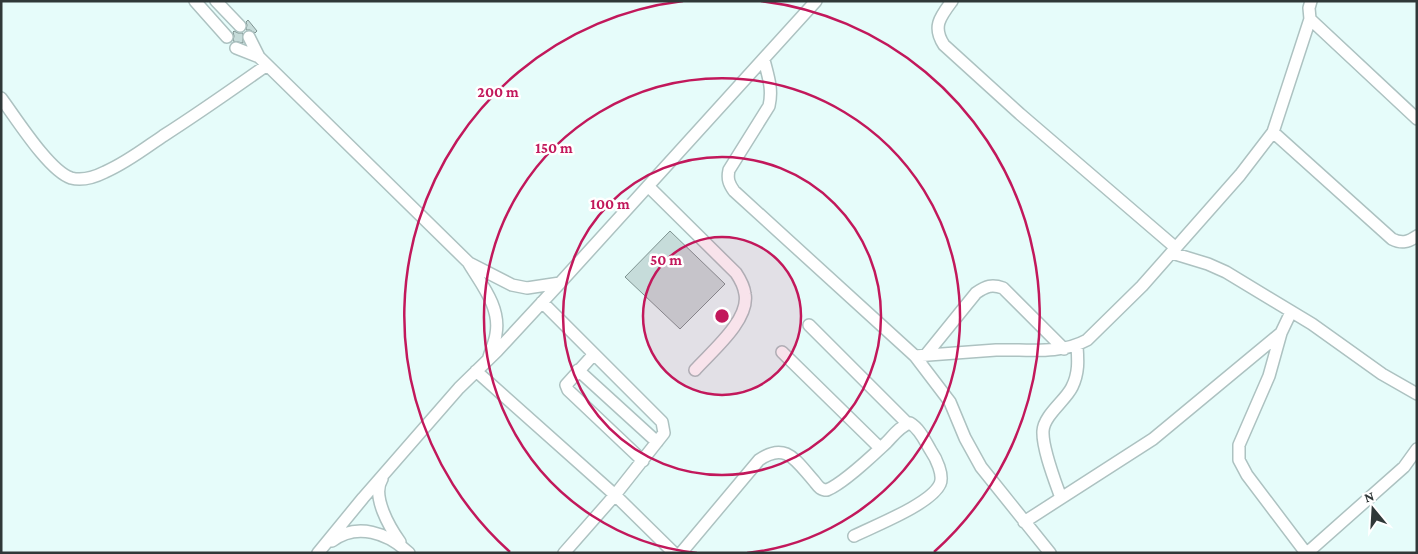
<svg xmlns="http://www.w3.org/2000/svg" width="1418" height="554" font-family="'Crimson Pro',serif">
	<style>
		.building { fill: #c6dcda; stroke: #7e9391 }
		.lines { fill: none; stroke-linecap: round; stroke-linejoin: round }
		.minor-casing { stroke: #adc2c1; stroke-width: 14 }
		.minor { stroke: #fff; stroke-width: 11 }
		.ring { fill: none; stroke: #c2185b; stroke-width: 2.5 }
		.centre { fill: #c2185b; stroke: #fff; stroke-width: 2.5 }
		.ring-label { font-size: 15px; text-anchor: middle; font-weight: bold; fill: #c2185b; stroke: #fff; stroke-width: 5; stroke-linejoin: round; paint-order: stroke }
	</style>
	<rect width="100%" height="100%" fill="#e6fcfa"/>
	<!-- building -->
	<path class="building" d="M248 20 257 31 255 33 250 30H246L247 25 246 22Z
		M234 31 238 33H243V43L233 41 234 36 233 32Z
		M670 231 725 284 680 329 625 277Z"/>
	<g class="lines">
		<defs>
			<path id="minor" d="M195 1 227 37
				M216 1 240 26
				M952 1C940 17 932 27 944 45L1020 114 1176 248
				M1311 1 1309 8 1310 19 1417 119
				M249 37 259 57 468 262C481 284 501 307 496 334 495 342 491 350 489 357
				M236 48 259 57
				M764 60C768 76 773 89 769 106L729 170C727 179 729 184 734 191L915 356 950 402 965 438 981 467 1050 553
				M1 98C16 118 49 171 71 178 82 181 95 177 105 172 126 163 144 149 163 136 199 113 233 89 267 65
				M1273 132 1392 239C1402 244 1408 242 1417 236
				M648 186 736 273C740 279 744 286 745 294 750 320 711 352 695 370
				M1172 253 1208 264 1226 272 1312 324 1382 374 1417 394
				M469 263 512 285 527 288 560 283
				M542 302 662 422 664 433 615 495 564 553
				M809 325 908 424
				M1281 333 1269 376 1239 445V460L1247 475 1306 553
				M782 352 880 448
				M594 354 566 385 568 390 643 461
				M915 356C942 354 969 352 996 350 1026 349 1060 355 1087 340L1142 286 1240 175 1273 132 1310 19
				M925 356 976 293C986 286 992 284 1003 288L1064 349
				M578 370 657 442
				M476 371 615 495 674 553
				M382 479C371 496 390 528 400 542
				M1061 498C1055 481 1042 448 1043 431 1044 415 1066 400 1072 387 1079 373 1078 360 1077 346
				M1024 522 1153 439 1281 333 1291 312
				M332 541C357 522 388 533 409 553
				M318 553 363 498 459 388 497 351 560 283 816 1
				M681 553 759 460C786 441 796 461 814 481 818 486 820 490 827 490 844 483 872 456 886 443 893 436 900 426 910 423 920 429 925 441 931 451 936 458 944 475 940 484 931 504 874 526 854 536
				M1307 553 1404 467 1417 449"/>
		</defs>
		<!-- minor casing -->
		<use href="#minor" class="minor-casing"/>
		<!-- minor -->
		<use href="#minor" class="minor"/>
	</g>
	<!-- distance rings -->
	<circle cx="722" cy="316" r="79" fill="#c2185b" fill-opacity=".12"/>
	<g class="ring">
		<circle cx="722" cy="316" r="79"/>
		<circle cx="722" cy="316" r="159"/>
		<path d="M697 553A238 238 0 1 1 747 553"/>
		<path d="M510 552A317 317 0 0 1 683 1M761 1A317 317 0 0 1 934 552"/>
	</g>
	<circle cx="722" cy="316" r="8" class="centre"/>
	<g class="ring-label">
		<text x="498" y="97">200 m</text>
		<text x="554" y="153">150 m</text>
		<text x="610" y="209">100 m</text>
		<text x="666" y="265">50 m</text>
	</g>
	<!-- border -->
	<rect width="1418" height="554" fill="none" stroke="#303838" stroke-width="5"/>
	<!-- north arrow -->
	<g transform="translate(1373 509) rotate(342)" stroke="#ffffff" stroke-width="4" paint-order="stroke">
	<path d="M0-4L9 19L0 12L-9 19Z" fill="#303838"/>
	<text y="-8" font-size="14" font-weight="bold" text-anchor="middle" fill="#303838">N</text>
	</g>
</svg>
